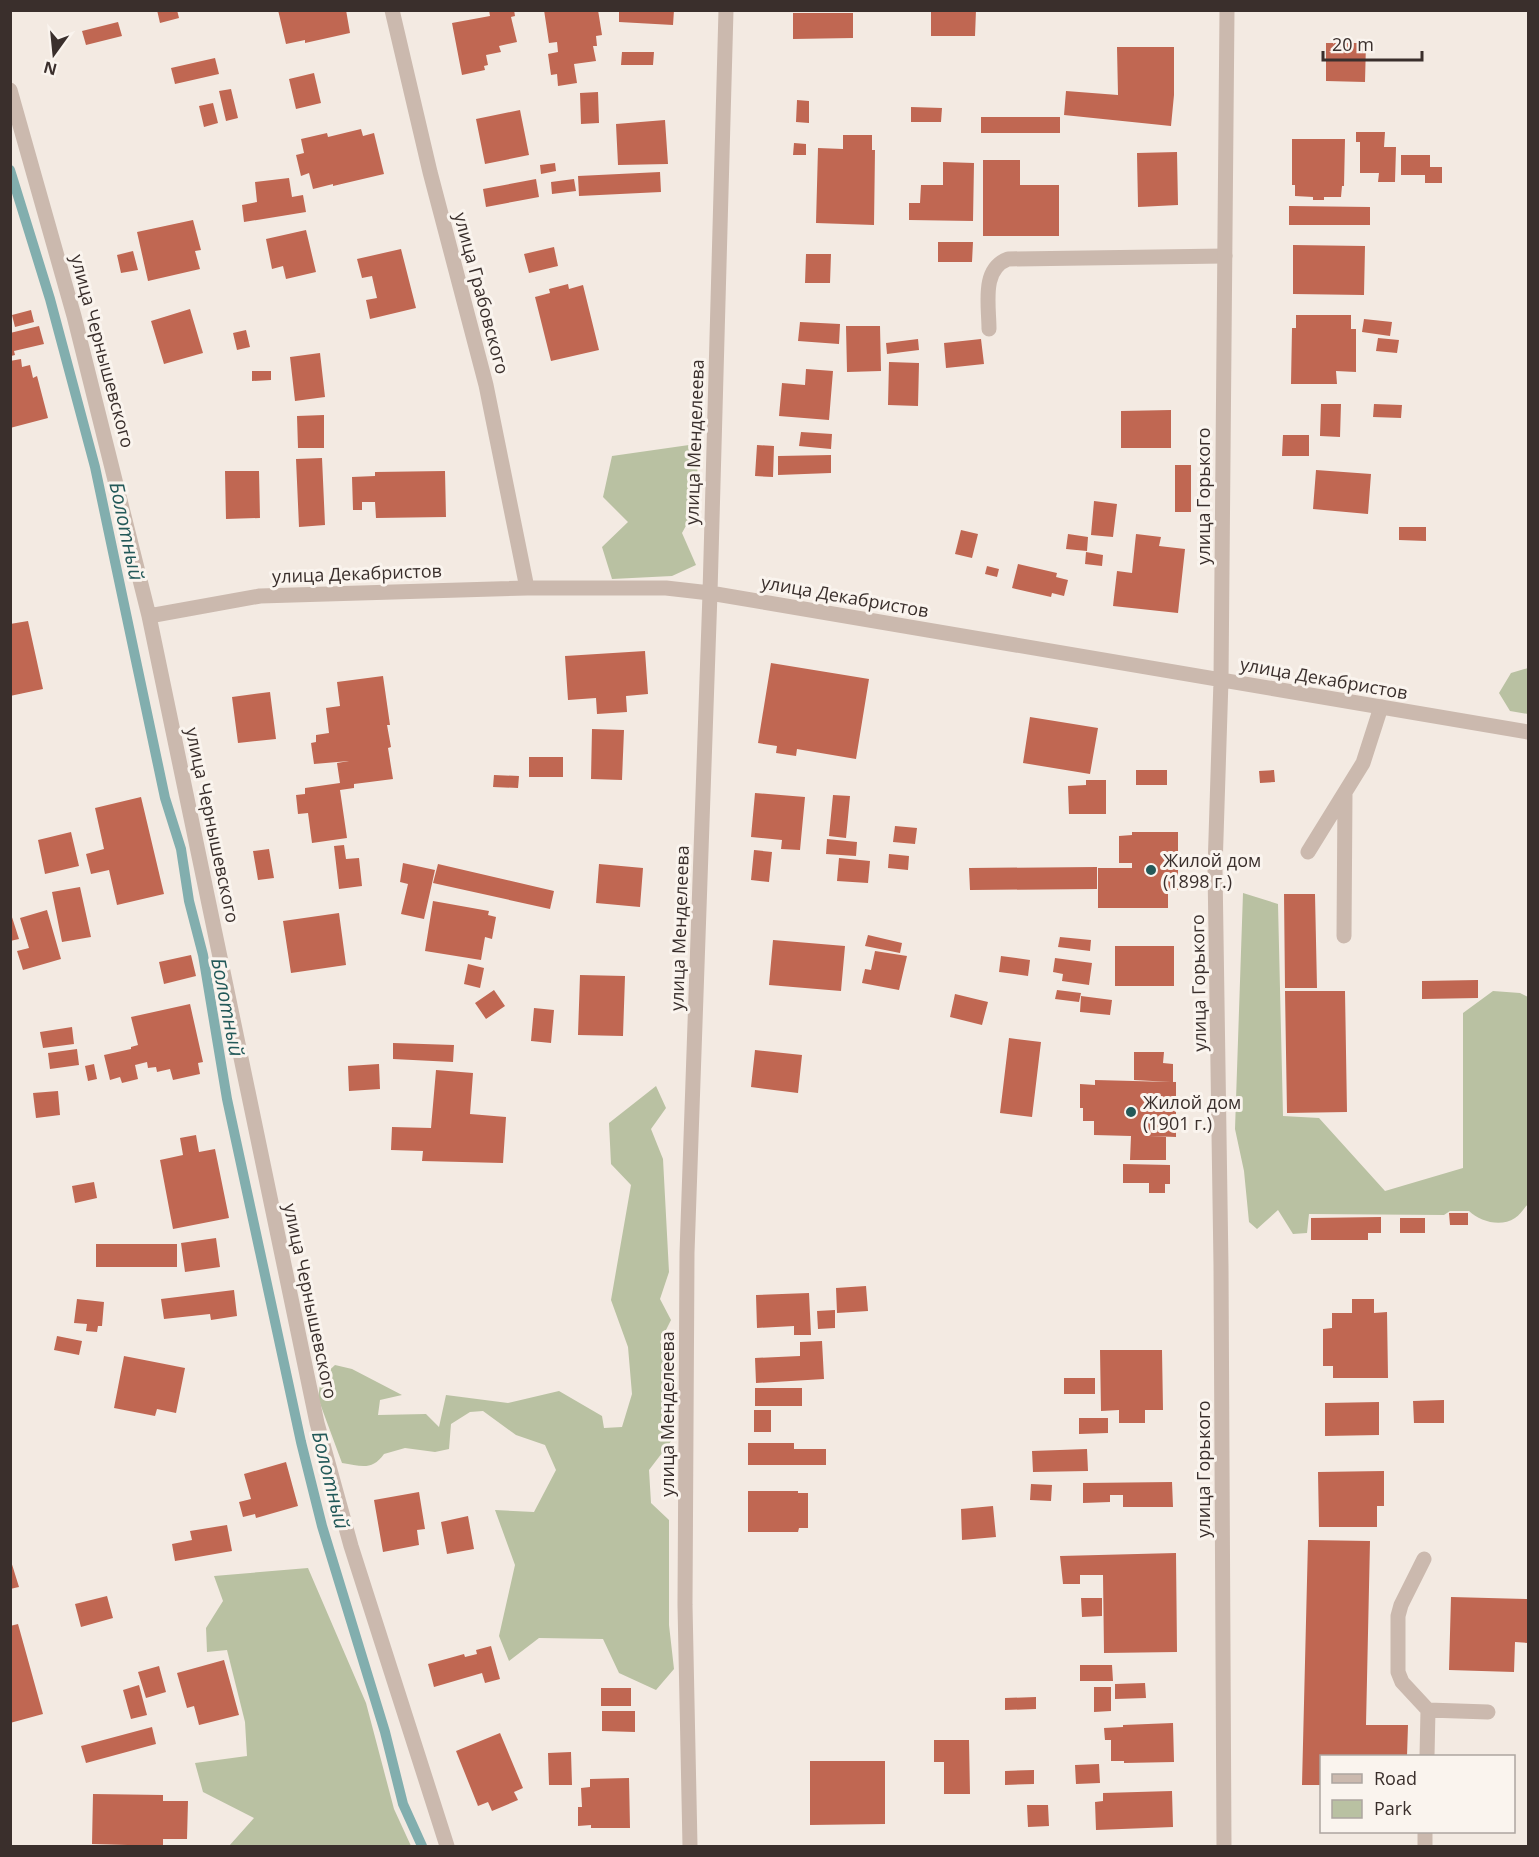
<svg xmlns="http://www.w3.org/2000/svg" width="1539" height="1857" font-family="'Open Sans',sans-serif">
	<style>
		.green { fill: #b9c1a2 }
		.lines { fill: none; stroke-linecap: round; stroke-linejoin: round }
		.stream { stroke: #82aeae; stroke-width: 10 }
		.building { fill: #c06752 }
		.service { stroke: #cbb9ae; stroke-width: 15 }
		.minor { stroke: #cbb9ae; stroke-width: 15 }
		.poi-dot { fill: #235959; stroke: #faf4ee; stroke-width: 2 }
		.labels { text-anchor: middle; dominant-baseline: central; stroke-width: 6; stroke-linejoin: round; paint-order: stroke }
		.street-label { font-size: 18px; fill: #3a2f2c; stroke: #faf4ee }
		.poi-label { font-size: 18px; fill: #3a2f2c; stroke: #faf4ee; text-anchor: start }
		.water-label { font-size: 20px; font-style: italic; fill: #235959; stroke: #faf4ee }
	</style>
	<rect width="100%" height="100%" fill="#f3eae2"/>
	<!-- green -->
	<path class="green" d="M696 444 699 502 682 533 696 565 672 576 612 579 602 547 628 522 603 497 612 456Z
		M1528 668V714L1510 711 1499 693 1511 673Z
		M1243 893 1278 904 1283 1116 1319 1118 1385 1191 1463 1168V1013L1493 991 1520 993 1528 997V1204C1524 1208 1520 1215 1515 1218 1500 1228 1480 1221 1469 1211H1450L1444 1215 1309 1214 1307 1233 1293 1234 1278 1210 1257 1229 1249 1222 1244 1171 1235 1129Z
		M656 1086 666 1108 651 1129 663 1159 669 1272 660 1299 671 1320 660 1342 673 1367 672 1440 649 1470 651 1503 669 1520V1625L674 1669 656 1690 619 1673 603 1639 539 1638 509 1661 499 1636 515 1565 495 1510 534 1512 556 1470 545 1445 516 1435 483 1411 470 1412 451 1424 449 1449 435 1452 405 1448 384 1454C372 1471 361 1466 342 1463L318 1398 321 1378 335 1365 352 1369 402 1395 380 1400 378 1415 426 1414 439 1427 446 1395 508 1403 559 1391 602 1416 604 1428 622 1427 632 1394 628 1347 611 1300 631 1185 611 1164 609 1123Z
		M308 1568 366 1703 394 1809 411 1846H229L254 1818 203 1792 195 1763 247 1756 245 1722 227 1650 207 1652 206 1628 223 1601 214 1576Z"/>
	<g class="lines">
		<!-- stream -->
		<path class="stream" d="M10 170 50 299 95 467 165 798 181 849 189 901 203 955 227 1099 301 1442 322 1526 385 1732 403 1804 422 1846"/>
	</g>
	<!-- building -->
	<path class="building" d="M157 10H177L179 18 160 23Z
		M278 10H346L350 33 305 43V40L286 44Z
		M489 10H514L515 16 511 17 517 42 499 46 501 52 486 55 488 65 484 66 485 70 462 75 452 23 490 16Z
		M544 10H598L602 35 596 36 597 46H593L596 61 574 64 577 83 558 86 557 74 551 75 548 54 558 52 557 42 549 43Z
		M619 10H674L673 25 619 22Z
		M931 10H976L975 36H931Z
		M793 13H853V38L793 39Z
		M118 22 122 36 86 45 82 31Z
		M1326 43H1366L1365 82 1326 81Z
		M1117 47H1174V95L1171 126 1064 115 1066 91 1118 95Z
		M622 52H654L653 65H621Z
		M215 58 219 74 175 84 171 68Z
		M314 73 321 103 296 109 289 79Z
		M231 89 238 118 226 121 219 91Z
		M598 92 599 123 581 124 580 93Z
		M797 100 809 101V123L796 122Z
		M213 103 218 123 204 127 199 106Z
		M911 107 942 108 941 122H911Z
		M520 110 529 155 485 164 476 119Z
		M981 117H1060V133H981Z
		M665 120 668 164 618 165 616 124Z
		M361 129 363 136 374 133 384 174 333 186V184L313 189 309 173 301 176 296 155 304 153 301 139 327 133 328 137Z
		M1356 132H1385L1384 147H1396L1395 182H1378L1379 173H1360V142H1356Z
		M843 135H872V150H875L874 225 816 223 818 148 843 149Z
		M1292 139H1345L1344 186H1342L1341 197H1324V200H1313V197L1295 196V185H1292Z
		M794 143 806 144V155H793Z
		M1177 152 1178 205 1138 207 1137 153Z
		M1401 155H1430V167H1442V183H1425V175H1401Z
		M983 160H1020V185H1059V236H983Z
		M943 162 974 163 973 221 909 220V203H920L921 185H943Z
		M555 163 556 171 541 174 540 165Z
		M660 172 661 192 579 196 578 176Z
		M289 178 292 197 303 195 306 212 244 222 242 205 257 202 255 182Z
		M536 179 539 197 486 207 483 189Z
		M574 179 576 191 552 194 551 182Z
		M1289 206 1370 207V225H1289Z
		M193 220 201 250 195 251 200 269 148 281 137 232Z
		M306 230 316 272 286 279 283 266 272 269 266 239Z
		M938 242H973L972 262H938Z
		M1293 245 1365 246 1364 295 1293 294Z
		M554 247 558 266 529 273 524 254Z
		M401 249 416 308 370 319 366 300 377 298 372 276 362 278 357 259Z
		M133 251 138 270 121 273 117 255Z
		M806 254H831L830 283H805Z
		M568 284 569 289 583 285 599 350 551 361 535 297 550 293 549 289Z
		M190 309 203 353 164 364 151 321Z
		M31 310 34 322 15 327 12 315Z
		M1296 315H1351V329H1356V372L1336 371 1337 384H1291L1292 328H1296Z
		M1364 319 1392 322 1390 336 1362 332Z
		M800 322 840 324 839 344 798 341Z
		M39 326 44 344 14 351 15 355 11 356 10 333Z
		M846 326H880L881 371 847 372Z
		M246 330 250 347 237 350 233 333Z
		M1378 338 1399 340 1397 353 1376 351Z
		M918 339 919 350 887 354 886 343Z
		M981 339 984 364 946 368 944 343Z
		M320 353 325 397 295 401 290 357Z
		M21 359 22 367 30 365 33 378 37 376 48 418 10 428V361Z
		M889 362 919 363 918 406 888 405Z
		M806 369 833 371 829 420 779 416 782 383 805 385Z
		M252 371H271V380L252 381Z
		M1321 404H1341L1340 437 1320 436Z
		M1374 404 1402 405 1401 418 1373 417Z
		M1171 410V448H1121V411Z
		M324 415V448H298L297 416Z
		M801 432 832 434 831 449 799 446Z
		M1283 435H1309V456H1282Z
		M757 445 774 446 773 477 755 476Z
		M831 455V473L778 475V456Z
		M322 458 325 525 299 527 296 459Z
		M1175 465H1191V512H1175Z
		M1316 470 1371 474 1368 514 1313 509Z
		M225 471H259L260 518 226 519Z
		M445 471 446 517 376 518 375 502H362V510H353L352 477 375 476V472Z
		M1094 501 1117 504 1113 537 1091 535Z
		M1399 527H1426V541L1399 540Z
		M961 530 978 534 972 558 955 554Z
		M1068 534 1088 537 1087 551 1066 549Z
		M1136 534 1161 537 1159 546 1185 549 1178 613 1113 606 1117 571 1132 573Z
		M1086 552 1103 555 1102 566 1085 564Z
		M1018 564 1057 573 1056 577 1068 580 1064 596 1052 593 1051 597 1012 588Z
		M987 566 999 569 997 577 985 574Z
		M28 621 43 689 10 696V624Z
		M645 651 648 694 626 696 627 712 597 714 596 698 568 700 565 656Z
		M771 663 869 679 856 759 797 749 796 756 776 753 777 746 758 743Z
		M383 676 390 725H387L391 747 388 748 393 779 354 784V788L340 790 347 838 312 843 308 813 298 814 296 795 305 794V788L340 783 337 763 349 761 314 764 311 743 316 742V735L329 733 326 708 340 706 337 682Z
		M270 692 276 739 238 743 232 697Z
		M1030 717 1098 728 1090 774 1023 763Z
		M592 729 624 730 622 780 591 779Z
		M529 757H563V777H529Z
		M1136 770H1167V785H1136Z
		M1274 770 1275 782 1260 783 1259 771Z
		M494 775 519 776 518 788 493 787Z
		M1086 780H1106V814H1069L1068 786 1086 785Z
		M755 793 805 797 800 850 781 849 782 840 751 837Z
		M833 795 850 796 846 838 829 836Z
		M141 797 164 894 117 905 109 870 91 874 86 854 104 849 95 808Z
		M895 826 917 828 915 844 893 842Z
		M71 832 79 866 45 874 38 840Z
		M1132 832H1178V890H1168V908H1098V868H1132V863H1119V836L1132 835Z
		M827 839 857 842 856 856 826 854Z
		M344 845 346 859 359 858 362 886 339 889 334 846Z
		M269 849 274 878 258 880 253 851Z
		M754 850 772 852 769 882 751 880Z
		M889 854 909 856 908 870 888 868Z
		M839 858 870 861 868 883 837 881Z
		M403 863 435 870 424 919 401 914 408 884 400 882Z
		M438 864 554 891 550 909 433 883Z
		M599 864 643 868 640 907 596 903Z
		M1097 867V889L970 890 969 868Z
		M80 887 91 937 62 942 52 892Z
		M1284 894H1315L1317 988H1285Z
		M433 901 489 911 488 915 496 917 492 939 485 937 481 960 425 951Z
		M47 910 61 959 23 970 17 951 29 948 20 918Z
		M10 911 19 939 10 941Z
		M339 913 346 965 291 973 283 921Z
		M868 935 902 943 900 953 865 946Z
		M1060 937 1091 940 1090 951 1058 947Z
		M773 940 845 946 841 991 769 985Z
		M1115 946H1174V986H1115Z
		M875 951 907 956 899 990 862 983 865 969 871 970Z
		M191 955 196 976 164 984 159 962Z
		M1001 956 1030 960 1028 976 999 972Z
		M1055 958 1092 963 1089 985 1062 981 1063 974 1053 972Z
		M468 964 484 968 480 988 464 984Z
		M580 975 625 976 623 1036 578 1035Z
		M1478 980V998L1422 999V981Z
		M494 990 505 1006 486 1019 475 1003Z
		M1057 990 1081 993 1079 1002 1055 999Z
		M1285 991H1345L1347 1112 1287 1113Z
		M955 994 988 1002 982 1025 950 1017Z
		M1081 996 1112 1000 1110 1015 1080 1012Z
		M190 1004 203 1062 198 1063 200 1074 173 1080 170 1069 157 1072 156 1067 148 1068 147 1062 135 1065 138 1079 122 1083 120 1077 110 1080 104 1055 131 1049V1047L138 1045 131 1017Z
		M534 1008 554 1010 551 1043 531 1041Z
		M72 1027 74 1044 43 1048 40 1032Z
		M1009 1038 1041 1042 1032 1117 1000 1113Z
		M393 1043 454 1045 453 1062 393 1059Z
		M77 1049 79 1065 50 1069 48 1053Z
		M755 1050 802 1055 798 1093 751 1087Z
		M1134 1052H1164L1163 1063 1173 1064V1082H1176V1137L1149 1136 1166 1137V1160H1130L1131 1136 1094 1135V1121H1083V1108H1080V1084L1095 1085V1080L1171 1082 1134 1080Z
		M94 1064 97 1079 88 1081 85 1066Z
		M379 1064 380 1089 349 1091 348 1066Z
		M436 1070 473 1073 470 1114 506 1117 503 1163 422 1161 423 1151 391 1150 392 1127 431 1128Z
		M58 1091 60 1115 36 1118 33 1093Z
		M196 1135 199 1152 215 1149 229 1218 173 1229 160 1160 183 1155 180 1138Z
		M1123 1164 1170 1165V1184H1165V1193H1149V1183H1123Z
		M94 1182 97 1198 75 1203 72 1186Z
		M1449 1213H1468V1225H1450Z
		M1381 1217V1233H1368V1240H1311V1218Z
		M1400 1218H1425V1233H1400Z
		M216 1238 220 1267 185 1272 181 1243Z
		M96 1244H177V1267H96Z
		M866 1286 868 1311 837 1313 836 1288Z
		M234 1290 237 1316 211 1320 210 1314 164 1319 161 1299Z
		M809 1293 811 1335H794V1326L757 1328 756 1295Z
		M77 1299 104 1302 102 1326H98L97 1332 86 1331 87 1324 74 1323Z
		M1352 1299H1374V1313L1387 1312 1388 1378H1333V1366H1323V1329L1332 1328V1313H1352Z
		M835 1310V1328L818 1329 817 1311Z
		M57 1336 82 1341 79 1355 54 1350Z
		M822 1341 824 1379 756 1383 755 1358 800 1356V1342Z
		M1100 1350H1162L1163 1410H1145V1423H1119V1410L1101 1411Z
		M124 1356 185 1368 176 1413 157 1409 155 1416 114 1408Z
		M1064 1378H1095V1394H1064Z
		M755 1388H802V1406H755Z
		M1444 1400V1423H1414L1413 1401Z
		M1379 1402V1435L1325 1436V1403Z
		M754 1410H771V1432H754Z
		M1079 1418H1108V1433L1079 1434Z
		M748 1443H794V1449H826V1465H748Z
		M1087 1449 1088 1471 1033 1472 1032 1451Z
		M286 1462 298 1506 256 1518 255 1514 243 1517 239 1502 251 1499 244 1474Z
		M1384 1471V1506H1377V1527H1319L1318 1472Z
		M1172 1482 1173 1507H1123V1495H1110V1502L1083 1503V1483Z
		M1031 1484 1052 1485 1051 1501 1030 1500Z
		M748 1491H798V1493H808V1528H799L798 1532H748Z
		M419 1492 425 1529 417 1530 419 1545 383 1552 374 1500Z
		M993 1506 996 1537 962 1540 961 1509Z
		M468 1516 474 1549 447 1554 441 1522Z
		M227 1525 232 1551 175 1561 172 1544 192 1540 190 1531Z
		M1308 1540 1370 1541 1366 1725H1408L1407 1756H1322V1785H1302Z
		M1176 1553 1177 1652 1104 1653 1103 1575H1080V1584H1063L1060 1556Z
		M10 1558 19 1587 10 1589Z
		M107 1596 113 1618 81 1627 75 1604Z
		M1451 1597 1528 1599V1643L1515 1642 1514 1672 1449 1670Z
		M1081 1598H1102V1616L1082 1617Z
		M18 1624 43 1714 10 1723V1626Z
		M491 1646 500 1679 485 1683 482 1673 434 1687 428 1664 464 1654 465 1657 477 1654 476 1650Z
		M224 1660 239 1715 199 1725 194 1706 187 1708 177 1673Z
		M1080 1665H1112L1113 1681H1080Z
		M159 1666 166 1692 146 1698 138 1672Z
		M1145 1683 1146 1698 1115 1699V1684Z
		M139 1685 147 1715 131 1719 123 1690Z
		M1094 1687H1111V1711L1094 1712Z
		M601 1688H631V1706H601Z
		M1036 1697V1709L1005 1710V1698Z
		M602 1711H635V1732L602 1731Z
		M1173 1723 1174 1762 1124 1763V1761H1111V1740H1105L1104 1728 1123 1727V1725Z
		M152 1727 156 1744 86 1763 81 1746Z
		M500 1733 523 1788 514 1792 518 1800 492 1811 488 1802 478 1806 456 1751Z
		M934 1740H969L970 1794H944V1762H934Z
		M571 1752 572 1785H549L548 1753Z
		M810 1761H885V1824L810 1825Z
		M1099 1764 1100 1783 1076 1784 1075 1765Z
		M1034 1770V1784L1005 1785V1771Z
		M629 1778 630 1828H591V1825L578 1826V1807H582L581 1788 590 1787V1779Z
		M1172 1791 1173 1827 1096 1830 1095 1802 1103 1801V1793Z
		M93 1794 163 1795V1801H188L187 1839H163V1846L92 1844Z
		M1027 1805H1048L1049 1826 1028 1827Z"/>
	<g class="lines">
		<!-- service -->
		<path class="service" d="M989 329C989 305 981 269 1008 259L1225 256
			M1308 852 1363 763 1381 707
			M1344 936 1345 792
			M1424 1559 1401 1605 1398 1616V1672L1402 1682 1428 1710 1427 1756
			M1428 1710 1488 1712
			M1425 1846V1832"/>
		<!-- minor -->
		<path class="minor" d="M392 10 430 172 486 385 527 588
			M10 90 74 316 149 616 317 1423 351 1546 447 1846
			M149 616 260 596 527 588H666L710 593 1528 732
			M690 1846 685 1605 687 1253 710 593 726 10
			M1224 1846 1221 1266 1215 869 1221 680 1227 10"/>
	</g>
	<!-- markers -->
	<g class="poi-dot">
		<circle cx="1151" cy="870" r="6"/>
		<circle cx="1131" cy="1112" r="6"/>
	</g>
	<g class="labels">
		<!-- street labels -->
		<g class="street-label">
			<text transform="translate(482 293) rotate(75)">улица Грабовского</text>
			<text transform="translate(103 351) rotate(75)">улица Чернышевского</text>
			<text transform="translate(694 442) rotate(-88)">улица Менделеева</text>
			<text transform="translate(1203 496) rotate(-90)">улица Горького</text>
			<text transform="translate(357 573) rotate(-2)">улица Декабристов</text>
			<text transform="translate(845 596) rotate(10)">улица Декабристов</text>
			<text transform="translate(1324 678) rotate(10)">улица Декабристов</text>
			<text transform="translate(213 825) rotate(78)">улица Чернышевского</text>
			<text transform="translate(679 928) rotate(-88)">улица Менделеева</text>
			<text transform="translate(1198 983) rotate(-91)">улица Горького</text>
			<text transform="translate(311 1301) rotate(78)">улица Чернышевского</text>
			<text transform="translate(667 1414) rotate(-90)">улица Менделеева</text>
			<text transform="translate(1203 1469) rotate(-90)">улица Горького</text>
		</g>
		<!-- poi labels -->
		<g class="poi-label">
			<text x="1163" y="860">Жилой дом<tspan x="1163" dy="21">(1898 г.)</tspan></text>
			<text x="1143" y="1102">Жилой дом<tspan x="1143" dy="21">(1901 г.)</tspan></text>
		</g>
		<!-- water labels -->
		<g class="water-label">
			<text transform="translate(127 531) rotate(78)">Болотный</text>
			<text transform="translate(228 1007) rotate(79)">Болотный</text>
			<text transform="translate(331 1480) rotate(76)">Болотный</text>
		</g>
	</g>
	<!-- border -->
	<rect width="1539" height="1857" fill="none" stroke="#3a2f2c" stroke-width="24"/>
	<!-- legend -->
	<rect x="1320" y="1755" width="195" height="78" fill="#faf4ee" stroke="#ada5a0" stroke-width="1.5"/>
	<rect x="1332" y="1774" width="30" height="9" fill="#cbb9ae" stroke="#ada5a0" stroke-width="1.5"/>
	<text x="1374" y="1785" font-size="18" fill="#3a2f2c">Road</text>
	<rect x="1332" y="1800" width="30" height="18" fill="#b9c1a2" stroke="#ada5a0" stroke-width="1.5"/>
	<text x="1374" y="1815" font-size="18" fill="#3a2f2c">Park</text>
	<!-- north arrow -->
	<g transform="translate(54 54) rotate(195)" stroke="#faf4ee" stroke-width="4.5" paint-order="stroke">
	<path d="M0-4.5L10 22L0 15L-10 22Z" fill="#3a2f2c"/>
	<text y="-9" font-size="16" font-weight="bold" text-anchor="middle" fill="#3a2f2c">N</text>
	</g>
	<!-- scale -->
	<path d="M1323 51v9h99v-9" fill="none" stroke="#3a2f2c" stroke-width="3"/>
	<text x="1332" y="51" font-size="18" fill="#3a2f2c" stroke="#faf4ee" stroke-width="4.5" paint-order="stroke">20 m</text>
</svg>
